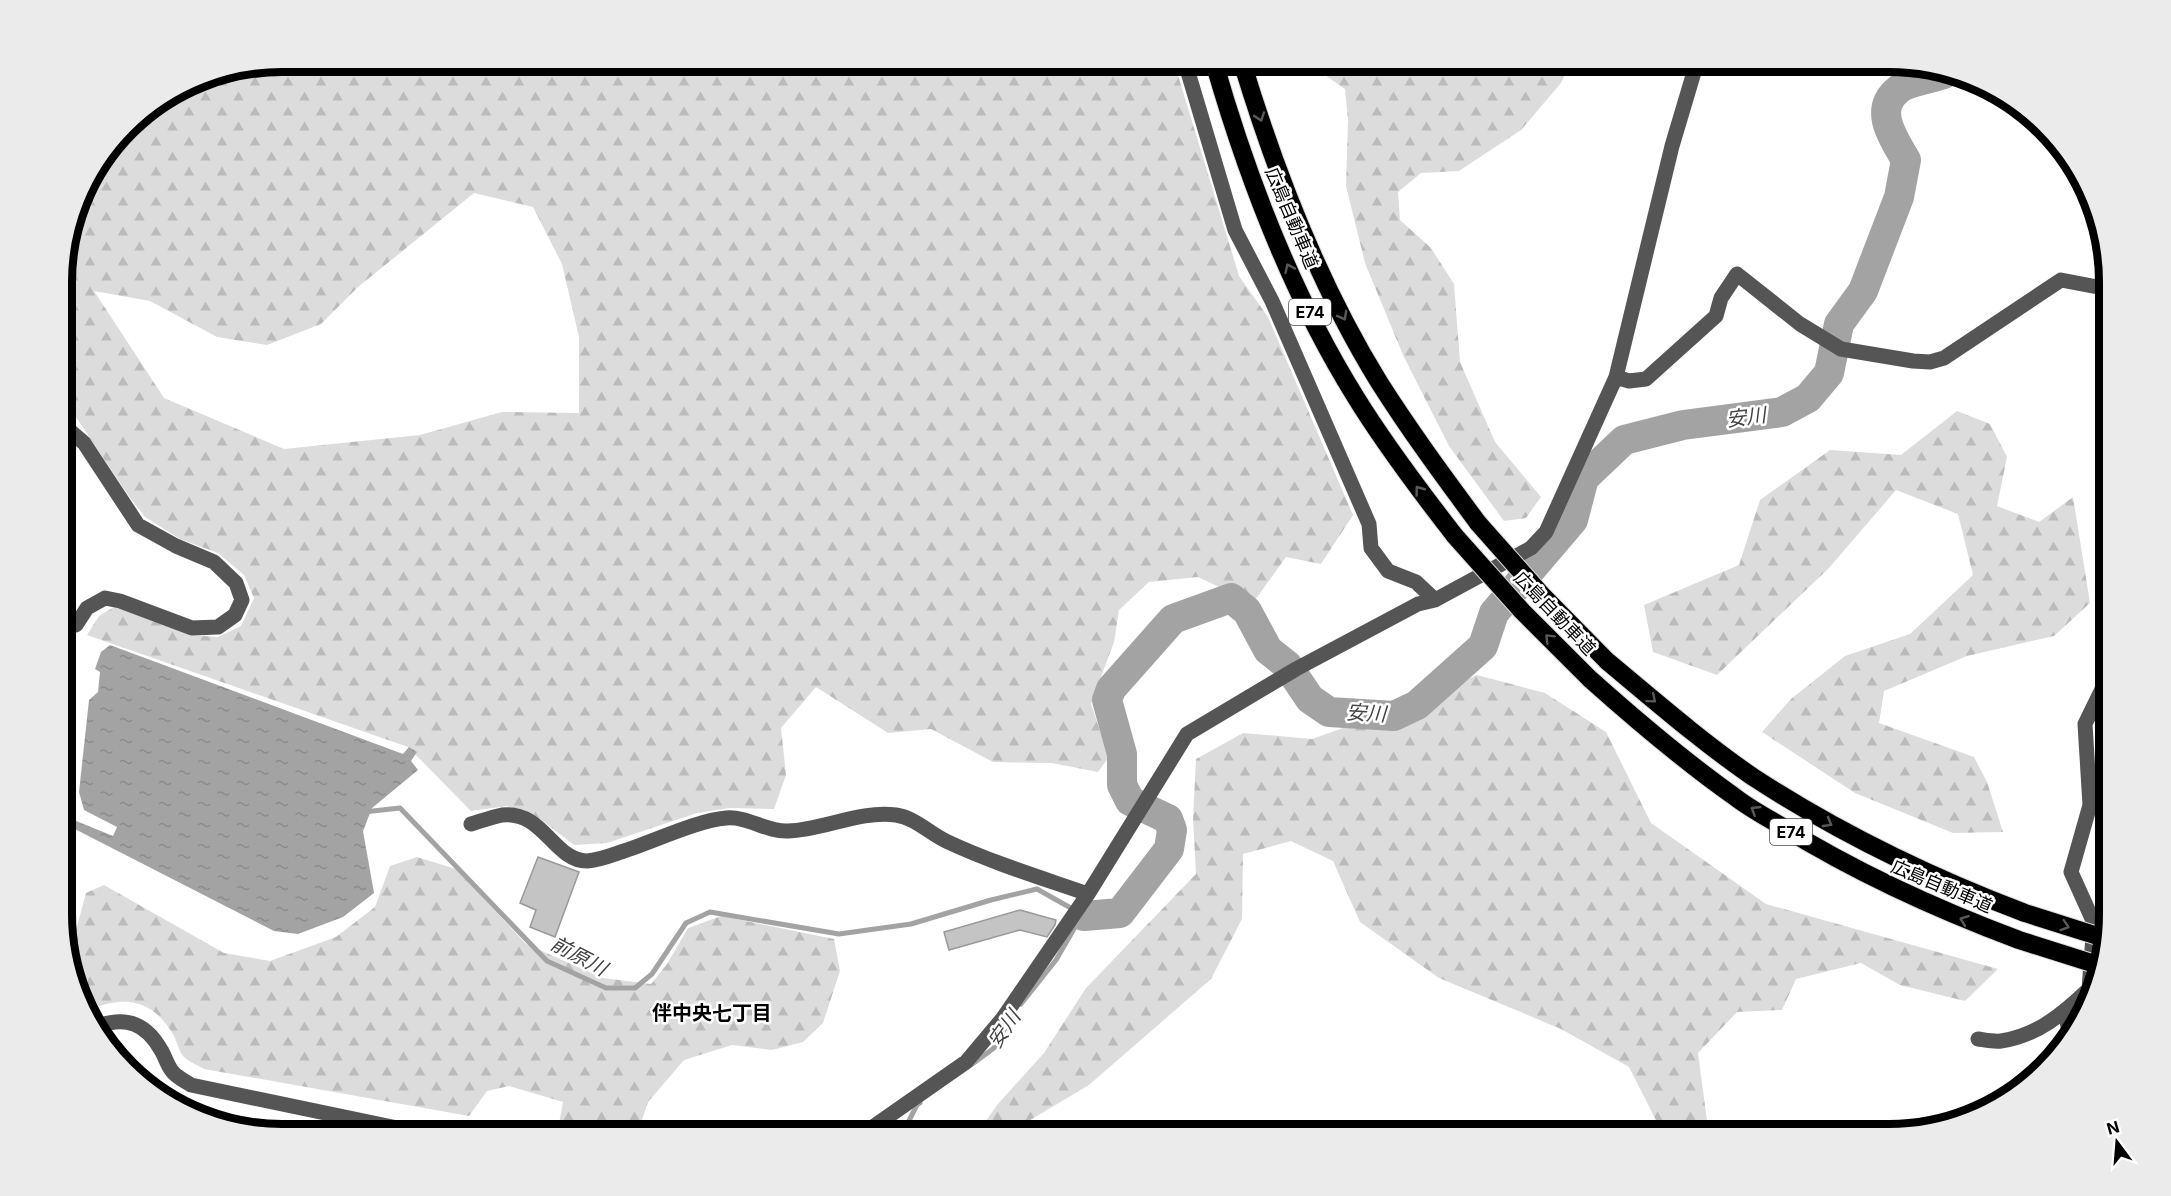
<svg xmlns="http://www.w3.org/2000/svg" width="2171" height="1196" font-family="Inter,'Noto Sans JP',sans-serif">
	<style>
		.forest { fill: url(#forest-firs); fill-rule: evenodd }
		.water { fill: url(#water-ripples) }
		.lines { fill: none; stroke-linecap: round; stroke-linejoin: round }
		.stream { stroke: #a3a3a3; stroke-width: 5 }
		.river { stroke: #a3a3a3; stroke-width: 30 }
		.building { fill: #c4c4c4; stroke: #999; stroke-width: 1.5 }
		.highway-casing { stroke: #dbdbdb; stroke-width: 20 }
		.minor { stroke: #555; stroke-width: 15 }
		.highway { stroke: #000; stroke-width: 18 }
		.highway-bridge-casing { stroke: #dbdbdb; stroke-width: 20; stroke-linecap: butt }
		.highway-bridge { stroke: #000; stroke-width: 18 }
		.oneway { stroke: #595959 }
		.labels { text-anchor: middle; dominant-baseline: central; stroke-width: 5; stroke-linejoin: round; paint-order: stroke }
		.shield { fill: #fff; stroke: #4c4c4c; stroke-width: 1.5 }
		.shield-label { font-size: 16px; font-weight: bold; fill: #000 }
		.street-label { font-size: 18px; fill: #000; stroke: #fff }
		.water-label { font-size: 20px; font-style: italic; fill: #444; stroke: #fff }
		.neighbourhood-label { font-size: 20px; font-weight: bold; fill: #000; stroke: #fff }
		.rim { fill: none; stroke: #000; stroke-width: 8 }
	</style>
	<defs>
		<pattern id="forest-firs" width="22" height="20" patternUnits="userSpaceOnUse" patternTransform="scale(1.5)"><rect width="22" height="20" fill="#dcdcdc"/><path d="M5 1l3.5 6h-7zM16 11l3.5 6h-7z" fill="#bbb"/></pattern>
		<pattern id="water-ripples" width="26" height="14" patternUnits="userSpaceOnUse" patternTransform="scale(1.5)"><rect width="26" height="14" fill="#a3a3a3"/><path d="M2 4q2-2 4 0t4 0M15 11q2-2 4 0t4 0" fill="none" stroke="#8b8b8b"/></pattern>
	</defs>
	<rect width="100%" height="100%" fill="#fff"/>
	<!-- forest -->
	<path class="forest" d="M282 62H1174L1239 276 1268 317 1353 515 1321 564 1286 557 1253 603 1198 577 1149 582 1119 610 1114 642 1091 704 1109 757 1098 772 1052 763 993 762 931 729 888 733 816 687 781 728 786 775 774 809 730 808 697 813 607 843 574 845 540 819 507 806 471 811 408 747 87 635 99 616 114 607 191 635 218 637 241 626 254 598 244 575 218 553 180 539 145 517 128 495 62 396V268L84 184 136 117 198 78ZM474 193 533 207 562 264 579 337V413L502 412 420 435 284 449 164 398 94 291 150 301 217 337 267 345 321 324 358 287Z
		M1306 62H1571L1561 83 1521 130 1459 171 1421 173 1398 192 1400 220 1431 248 1454 284 1460 362 1495 442 1541 497 1526 518 1504 521 1449 446 1403 355 1365 263 1346 186 1348 120 1345 89Z
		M1957 411 1990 424 2007 457 1997 506 2039 522 2073 497 2090 603 2054 636 1967 656 1884 691 1879 723 1974 757 1987 782 2003 832 1953 833 1855 793 1762 732 1791 699 1845 656 1910 634 1973 575 1958 514 1896 490 1829 568 1717 675 1653 652 1644 605 1739 565 1760 500 1830 450 1901 455Z
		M1477 675 1545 693 1606 732 1651 823 1766 904 1998 969 1965 1001 1900 985 1861 963 1796 979 1782 1010 1737 1012 1698 1053 1708 1128 1713 1134H1663L1629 1067 1561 1029 1439 978 1360 922 1333 861 1291 841 1243 854 1242 919 1211 979 1089 1085 1015 1129 1011 1134H977L997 1105 1044 1053 1086 988 1196 874 1193 819 1196 759 1243 733 1312 739 1391 711Z
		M417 857 456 869 526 944 603 978 651 984 667 964 688 928 721 916 834 939 840 971 823 1023 803 1042 772 1050 732 1045 684 1060 648 1102 637 1134H557L563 1102 509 1086 487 1091 469 1116 204 1069C198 1065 189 1062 184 1057 179 1052 177 1042 174 1036 153 1000 128 995 91 1009L69 956 86 893 104 885 224 953 270 961 336 937 375 907 390 866Z"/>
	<!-- water -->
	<path class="water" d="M110 645 403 754 409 747 417 752 411 761 418 770 372 808 363 831 374 893 343 917 298 934 274 931 63 823 64 816 113 836 117 827 84 810 79 792 89 700 98 692 100 672 95 669 101 652Z"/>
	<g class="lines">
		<!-- stream -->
		<path class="stream" d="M364 812 400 808 547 961 606 988H635L652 974 686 923 710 912 839 934 911 924 991 900 1037 889 1069 907
			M1021 1004 1056 960 1082 915
			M971 1065 994 1048 1009 1021
			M902 1134 917 1105 920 1103"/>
		<!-- river -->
		<path class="river" d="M1084 916 1120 913 1169 849 1172 830 1168 819 1130 801 1122 785V754L1107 700 1111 689 1173 619 1231 598 1247 611 1268 650 1287 665 1310 699 1329 712 1394 716 1417 705 1483 646 1494 613 1573 520 1584 478 1624 440 1683 425 1782 412 1808 398 1829 373 1839 324 1863 291 1899 197 1906 160C1894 139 1872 110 1899 89 1907 82 1933 78 1944 74"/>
	</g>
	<!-- building -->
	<path class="building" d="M538 857 579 872 555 937 530 927 536 910 520 903Z
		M1020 910 1056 920 1055 925 1047 937 1020 930 949 950 944 932Z"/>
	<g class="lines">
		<defs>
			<path id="highway" d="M1214 62C1247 177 1291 293 1355 396 1385 445 1420 491 1455 536
				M1242 62C1275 171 1319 285 1379 382 1410 431 1444 477 1478 523
				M1607 661C1655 701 1702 742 1753 777 1839 833 1930 877 2025 913
				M1590 679C1637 721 1684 761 1735 797 1749 808 1766 817 1781 826 1857 873 1936 909 2019 940"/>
		</defs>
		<!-- highway casing -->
		<use href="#highway" class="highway-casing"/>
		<!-- minor -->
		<path class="minor" d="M1185 62 1235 230 1272 301 1369 524 1371 548 1388 571 1416 582 1435 600
			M1616 377 1629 381 1646 379 1716 316 1721 298 1737 274 1800 324 1841 349 1913 361 1930 362 1944 358 2061 280 2108 289
			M62 424 84 443 138 525 176 546 214 562 236 583 242 600 235 615 218 627 192 628 120 601 105 598 87 608 76 625
			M471 824C481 821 492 817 502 815 543 810 554 861 587 861 601 860 614 854 627 850 654 841 699 820 726 818 748 816 766 832 788 831 823 830 860 810 896 815 916 818 930 834 948 842 993 863 1042 878 1088 894
			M2065 1012 2070 1036
			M98 1026C126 1016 146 1023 161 1050 165 1056 167 1065 172 1071 176 1077 185 1081 191 1085L426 1134
			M1978 1039C1985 1040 1994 1042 2001 1041 2037 1036 2064 1013 2089 989L2094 923 2071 872 2090 805 2085 724 2105 683 2109 660
			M863 1134 966 1062 1003 1018 1088 894 1187 734 1296 669 1418 604 1435 600 1531 548 1546 532 1616 377 1672 146 1697 62"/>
		<!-- highway -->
		<use href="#highway" class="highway"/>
		<defs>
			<path id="highway-bridge" d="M1478 523 1541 594 1607 661
				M1455 536 1522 611 1590 679
				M2025 913 2104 938
				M2019 940 2098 965"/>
		</defs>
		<!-- highway-bridge casing -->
		<use href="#highway-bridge" class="highway-bridge-casing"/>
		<!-- highway-bridge -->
		<use href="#highway-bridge" class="highway-bridge"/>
	</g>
	<!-- one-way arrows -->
	<defs><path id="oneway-chevron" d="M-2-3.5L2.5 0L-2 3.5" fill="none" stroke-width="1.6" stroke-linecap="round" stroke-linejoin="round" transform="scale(1.5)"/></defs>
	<g class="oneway">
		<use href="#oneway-chevron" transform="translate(1260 117) rotate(71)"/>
		<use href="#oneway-chevron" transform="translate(1289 268) rotate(-115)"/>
		<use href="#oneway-chevron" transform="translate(1343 316) rotate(61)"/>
		<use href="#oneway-chevron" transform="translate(1419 490) rotate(-127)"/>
		<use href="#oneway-chevron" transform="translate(1549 638) rotate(-135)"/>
		<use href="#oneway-chevron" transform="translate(1652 699) rotate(40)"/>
		<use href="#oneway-chevron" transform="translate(1755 810) rotate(-148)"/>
		<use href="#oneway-chevron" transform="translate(1828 823) rotate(30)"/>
		<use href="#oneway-chevron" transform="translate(1964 920) rotate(-159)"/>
		<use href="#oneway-chevron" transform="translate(2065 926) rotate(18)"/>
	</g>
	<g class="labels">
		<!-- shield labels -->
		<g class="shield">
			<rect x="1289" y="299" width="42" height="26" rx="4.5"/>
			<rect x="1770" y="819" width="42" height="26" rx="4.5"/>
		</g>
		<g class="shield-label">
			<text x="1310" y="312">E74</text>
			<text x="1791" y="832">E74</text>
		</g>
		<!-- street labels -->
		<g class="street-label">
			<text transform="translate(1292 218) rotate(67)">広島自動車道</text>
			<text transform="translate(1555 613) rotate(46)">広島自動車道</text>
			<text transform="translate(1942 886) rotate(23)">広島自動車道</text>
		</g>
		<!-- water labels -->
		<g class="water-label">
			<text transform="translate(1746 417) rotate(-7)">安川</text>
			<text transform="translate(1366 713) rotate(3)">安川</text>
			<text transform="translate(579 956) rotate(28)">前原川</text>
			<text transform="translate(1004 1029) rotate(-55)">安川</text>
		</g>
		<!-- neighbourhood labels -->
		<g class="neighbourhood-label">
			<text x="712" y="1013">伴中央七丁目</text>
		</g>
	</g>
	<!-- crop -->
	<path d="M0 0H2171V1196H0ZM282 72H1889A210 210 0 0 1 2099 282V914A210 210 0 0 1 1889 1124H282A210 210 0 0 1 72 914V282A210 210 0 0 1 282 72Z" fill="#ebebeb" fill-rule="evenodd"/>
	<path class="rim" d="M282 72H1889A210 210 0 0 1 2099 282V914A210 210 0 0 1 1889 1124H282A210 210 0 0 1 72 914V282A210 210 0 0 1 282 72Z"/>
	<!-- north arrow -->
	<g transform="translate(2117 1142) rotate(344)" stroke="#ffffff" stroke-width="4.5" paint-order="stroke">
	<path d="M0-4.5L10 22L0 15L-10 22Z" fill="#000000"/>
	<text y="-9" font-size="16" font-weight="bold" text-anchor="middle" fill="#000000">N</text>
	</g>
</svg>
